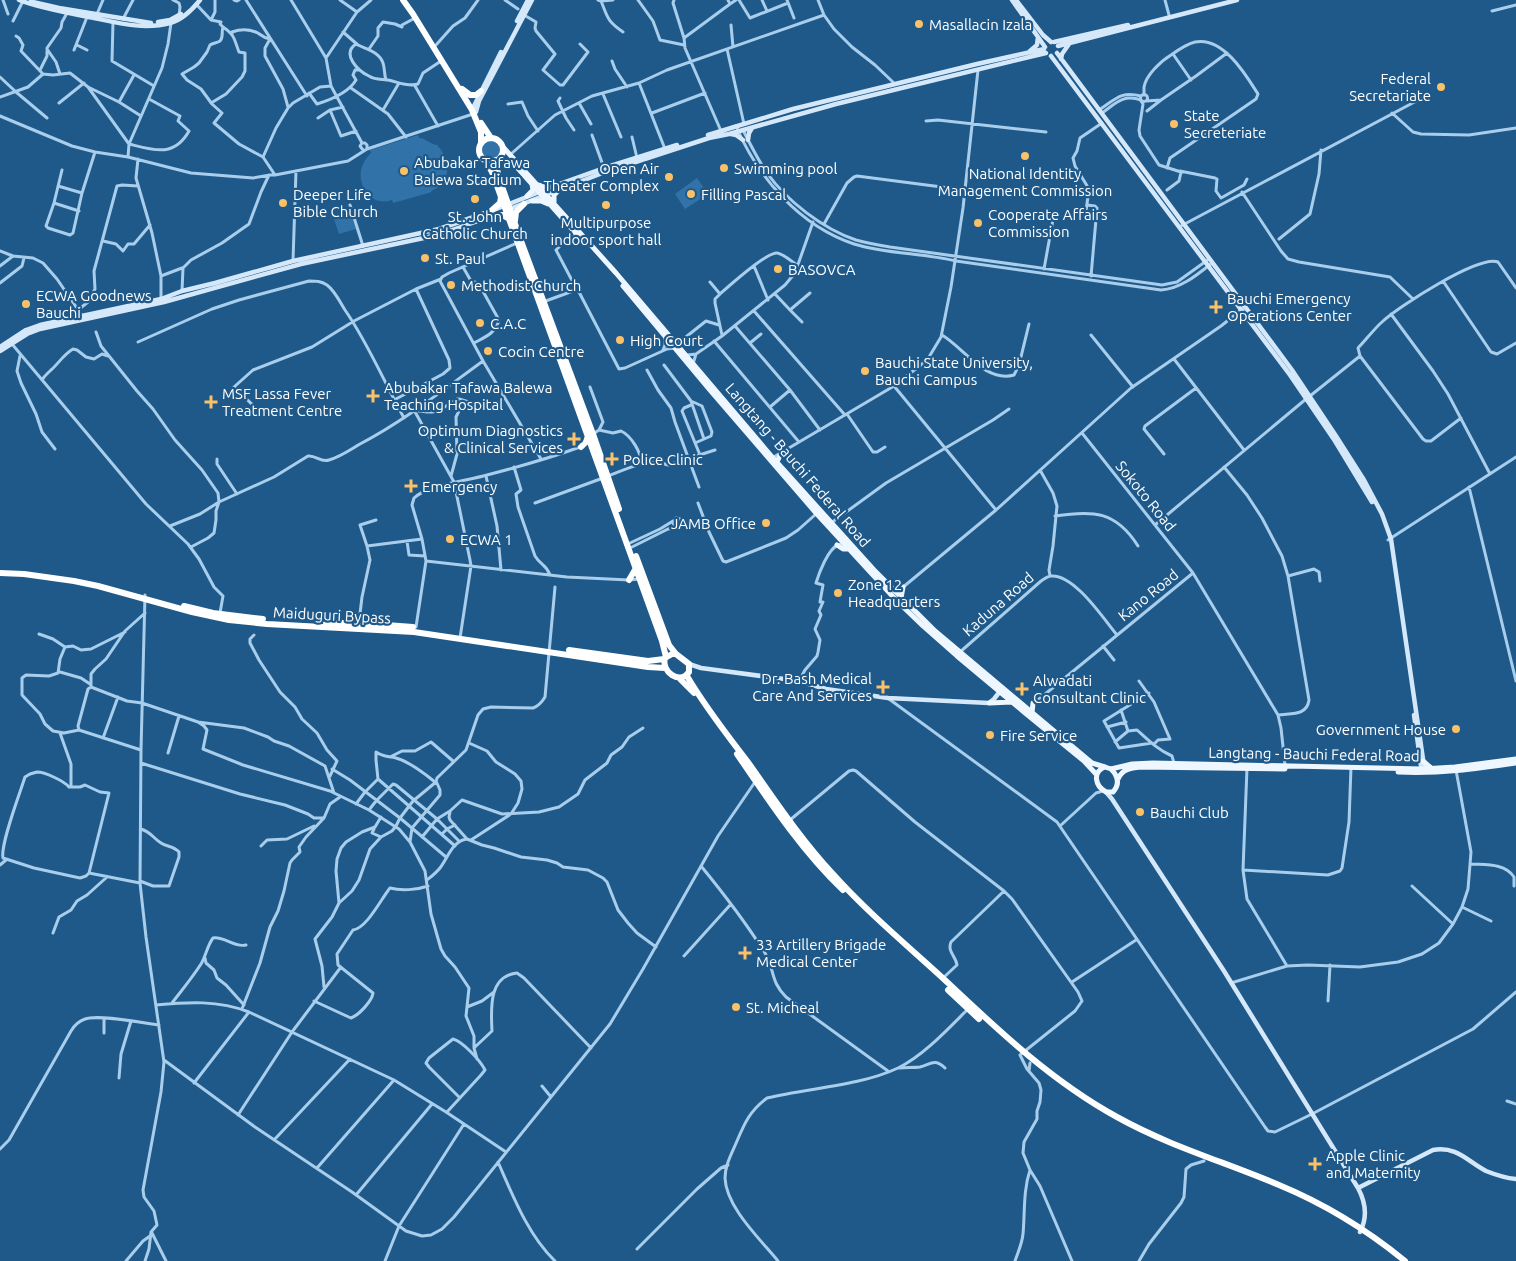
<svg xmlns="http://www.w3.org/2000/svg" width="1516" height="1261" font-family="Ubuntu,sans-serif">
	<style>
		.green { fill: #3173a8 }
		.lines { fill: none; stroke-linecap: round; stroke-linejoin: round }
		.street { stroke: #a9ceec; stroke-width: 3 }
		.secondary { stroke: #d5e8f9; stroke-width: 4.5 }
		.primary { stroke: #eef6ff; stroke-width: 5 }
		.highway { stroke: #fff; stroke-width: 6 }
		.poi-dot { fill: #fbc168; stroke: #1e598a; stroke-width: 2 }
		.labels { text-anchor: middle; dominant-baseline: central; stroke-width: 4.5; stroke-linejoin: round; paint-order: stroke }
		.poi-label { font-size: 15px; fill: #fff; stroke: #1e598a; text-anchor: start }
		.street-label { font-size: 15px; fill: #fff; stroke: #1e598a }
	</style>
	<rect width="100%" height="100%" fill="#1e598a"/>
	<!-- green -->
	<path class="green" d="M418 135 419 138C426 138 429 144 437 145 450 158 453 184 431 191L432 192 393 203 392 200C389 201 384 202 380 201 375 201 371 197 367 193 357 179 359 165 371 153L370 150Z
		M482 150a10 10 0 1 1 20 0a10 10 0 1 1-20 0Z
		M697 178 708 194 685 209 675 194Z
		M347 214H351L356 229 339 234 334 219 338 218V216Z"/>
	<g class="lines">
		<!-- street -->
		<path class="street" d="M3 0 8 14
			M173 0 179 3 180 7 179 16
			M234 0 237 1 239 0
			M246 0 307 96
			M291 0 326 58 331 86 362 143
			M340 0 357 12
			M505 0 518 9
			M598 0 601 1 613 0
			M638 0 653 21 660 40 684 45
			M674 0 673 3 684 38 685 48 721 131
			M728 0 730 4 736 0
			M739 0 750 18 788 3
			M762 0 767 11
			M787 0 794 18
			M818 0 824 15 834 29 852 47 875 65 895 84
			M1165 0 1169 15
			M601 1C608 18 607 21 623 32
			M196 4 211 20 221 22 220 24 223 27C221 32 224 37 220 41 217 43 213 43 210 45L207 52 199 63 194 67 182 74 187 80 201 89 212 104 222 113 214 123 239 144 263 157 275 175
			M1492 11 1516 5
			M97 14 103 0
			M524 15 536 22 535 28 536 31 555 54 543 70 560 85H563L588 52 580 44
			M123 19 133 0
			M211 20 215 12V0
			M13 21 23 1
			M113 22 112 61 154 86
			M731 25 733 47
			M343 32 358 45
			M232 34V32C240 29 250 29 258 33 262 36 264 38 270 39
			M16 36 19 38 23 45 21 51 43 74 53 75 70 73 88 87 119 102 141 116
			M684 38 730 4
			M270 39 265 48V56L283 89 288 107
			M77 45 87 50
			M436 45 453 26 465 18 478 0
			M47 48 61 28 62 22 67 13
			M47 49 56 62 60 74
			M369 49 378 36V28L383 22 395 24 402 27V25L415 18
			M727 49 744 124
			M74 50 87 17
			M1173 54 1191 80
			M326 58 357 12 371 0
			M612 61 615 69 627 87
			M40 70 47 56V51
			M0 77 16 92 47 118
			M386 80C384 74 385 69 383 63 379 51 365 49 356 44 341 54 358 71 369 76 375 80 381 79 388 80 398 82 408 87 418 84L423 73 441 61
			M639 83 665 149
			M415 86 438 126
			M88 87 129 144C153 150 174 158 189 131L178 121 180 116 149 99
			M351 88 388 114 406 137
			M309 93 317 104C330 100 349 92 356 80L353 75 355 70H360
			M603 94 621 137
			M1140.5 98a3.5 3.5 0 1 1 7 0a3.5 3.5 0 1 1-7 0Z
			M1144 95C1144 92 1144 90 1144 87 1146 75 1161 61 1171 55 1178 50 1187 44 1195 42 1223 36 1246 75 1258 94L1256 99 1170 158 1167 168
			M0 97 28 87 43 74
			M560 98 558 101 566 118 574 130
			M1141 101 1143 104 1139 130 1140 136 1159 165 1181 172 1179 181 1167 190
			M1146 101 1161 100
			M119 102 134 75
			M59 103 84 83
			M211 103 226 94 242 77 245 71V53L239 52C234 39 235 35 223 27
			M579 103 591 124
			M508 104 522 102 528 116 538 131
			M330 110 341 136 356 131
			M383 110 399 83
			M1099 110C1116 99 1120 91 1141 96
			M1147 111 1161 100 1196 76 1227 53
			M652 113 705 93
			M1102 113C1116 103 1123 94 1141 100
			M1392 113 1413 132 1421 134 1469 135 1516 128
			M0 116 72 146 95 152 128 157 191 173 253 178 270 175H275L348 161 367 149V145L365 143H362L360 146 363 150
			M318 118 330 110 343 107
			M926 121 938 120 1046 132
			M736 126C758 178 800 226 854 244 886 254 923 253 956 261L1161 290C1180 289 1197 275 1212 263
			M743 130C750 144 758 160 767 173 787 201 823 229 856 240 867 243 878 245 890 247L1162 285 1177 282 1209 259
			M592 135 604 168
			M632 137 637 158
			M367 149 473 114
			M511 154 555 115 592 96 639 83 667 70 824 15
			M128 157 129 144 162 68 168 44 171 23
			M263 157 276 128 288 108 293 103 320 87 331 86
			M138 159 136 178 152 233 161 276V299
			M62 170 54 203 46 226 48 228 70 235 73 233 82 193 95 152
			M1180 171 1215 178 1217 179 1216 191 1221 198 1244 185 1247 179
			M58 186 82 193
			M1242 192 1281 251 1288 259 1299 262 1390 277 1413 299
			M54 203 79 211
			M350 205 363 246
			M1087 205 1095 206 1097 208 1091 276
			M1079 212 1086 211 1089 189 1075 166 1073 158 1077 151 1080 138 1102 123
			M824 224 847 183 854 177 857 176 965 190
			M1179 227 1422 98
			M576 235 563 243 556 250 577 290
			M1279 239 1310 214 1319 174 1321 150
			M103 241 116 244 123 251 128 244H134L150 225
			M517 243 449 273 442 277 440 281 483 361 541 459
			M0 251 13 256 33 258 43 263 57 279 83 317
			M293 261 296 171
			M0 266 13 256
			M754 266 768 300
			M463 267 471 281 478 283 480 286 499 320C496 333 485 337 474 343
			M1044 269 1054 214
			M161 276 182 268
			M1443 281 1491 352 1497 354 1516 343
			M710 282 720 294
			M0 283 22 266 24 258
			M182 291 183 268 191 260 222 243 249 224 261 192 269 175
			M775 294 790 310 810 293
			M543 302 573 291 577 290 579 292 619 369 625 368 667 349 674 348
			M78 310 88 302 95 289 94 271 117 186 122 185 138 186
			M790 310 802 322
			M754 311 845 415
			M1391 314 1433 371 1448 394 1490 474
			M735 326 790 390 820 430
			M96 332 101 346 137 391 153 409 175 440 202 470 218 493 219 502 216 511V520L214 533 208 538 191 547
			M722 335 715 303V299L720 294C729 286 767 252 777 253 784 254 792 262 797 265
			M942 335C964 348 985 383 1014 375L1019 365 1029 324
			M1091 335 1133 387
			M714 341 799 442
			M138 342 212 309 239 300 309 281C316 281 321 281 327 285 335 291 340 302 345 310 368 343 384 382 404 418
			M750 343 761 334
			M12 344 146 504 188 544 199 559 214 587 223 596 220 613
			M677 344 706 321 719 325
			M663 350 665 345V338
			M687 355 696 354 722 336 785 285 795 273 813 222
			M20 356 17 371 21 383 36 414 42 432 55 449
			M1174 359 1244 450
			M693 364 696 354
			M664 365 691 401 704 439
			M647 370 658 390 671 408 675 422 699 487
			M42 380C45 375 47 374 51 370 59 363 63 355 73 349L77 350 86 357 94 359 102 354 108 356
			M894 386 996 510
			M590 387 603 422 599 430 593 434
			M1310 396 1360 356
			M394 400 443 374 450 368 449 360 416 289
			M691 401 702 406 712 432 711 436 695 443
			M691 405 684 408 682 411 700 455
			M770 407 790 390
			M258 410 234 387 253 370 312 347 354 321 416 289 441 279
			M414 410 454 482 470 560 471 566 460 638
			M415 410C442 416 438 408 459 399L482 406
			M847 414 873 452H877L885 447
			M1461 418 1431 441H1426L1423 439 1360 356 1358 348C1366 340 1373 330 1382 322 1398 307 1478 255 1498 262L1516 288
			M599 430 613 433 621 431C630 435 643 453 640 464
			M1082 433 1193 573 1278 715 1281 728 1285 765
			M1164 454 1144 429 1145 426 1196 388
			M772 458 894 386 922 364 929 357 941 337 951 287 963 208 978 70
			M217 459V464L237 494
			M514 467 521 490 516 494 518 507 535 556C541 566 546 564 550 575
			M1224 467 1247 495 1262 518 1282 556 1288 576 1309 700C1307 716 1291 713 1278 715
			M1040 470 1053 493 1057 506 1053 546 1049 570 1050 576
			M451 476 457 454 456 417 460 409 457 399
			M486 476 497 526 501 570
			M608 476C627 469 649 457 668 465L715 450
			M1469 487 1516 681
			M535 503 603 478
			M698 503 709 532 723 561 726 562 786 538 798 530 816 514
			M1055 516C1093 510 1116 511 1138 546
			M831 523 886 483 993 420 1009 409
			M1155 525 1306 399
			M170 526 200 514 219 502 274 477 308 456C316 455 321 463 329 460 340 457 350 450 360 444 404 421 443 390 483 361
			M1388 540 1516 457
			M407 541 409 555 425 556
			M630 543 660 529 673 521
			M367 546 422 539
			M632 547 668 529 679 527 682 524 680 519 676 518 673 523 675 527
			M426 561 567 577 629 580 639 579
			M1288 576 1314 569 1319 572 1320 581
			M902 588 996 510 1131 388 1221 326 1245 307
			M145 595 141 750 140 883 146 937 164 1062 161 1092 143 1190 144 1197 154 1211 157 1225 151 1232 149 1249 145 1261
			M359 622 362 597 370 560 367 546 360 525 376 520
			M416 627 426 561 422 539 412 505 414 498C429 484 467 481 487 475 518 467 550 458 580 447
			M39 634 53 639 65 647 73 646 81 650 91 649 125 632
			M254 635 250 639V643L259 660 280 692 295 707 302 719 317 733 327 750 337 761 330 776
			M1103 646 1114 660
			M65 647 60 659 58 673 49 676 26 675 22 678V695L40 714 45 724 53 731 64 733 79 730 141 750
			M960 652 1041 581C1044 579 1048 576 1051 576 1074 574 1103 618 1117 635
			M60 672 81 678 90 684
			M799 681 805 670 817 656 818 652 820 640 815 629 821 615 819 611 823 602H820L823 585 816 583C819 573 828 549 838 545 841 544 843 544 846 543
			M1139 681 1154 702 1170 739 1158 740 1154 744
			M91 687 127 701 142 703 198 722 244 728 268 737 274 741 289 746 325 766 334 793
			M1149 693 1104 721 1119 748 1152 743
			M889 699 1057 822 1265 1127 1268 1131 1275 1132 1312 1114 1473 1029 1516 992
			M1033 704 1193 573
			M1121 710 1128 731
			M198 722 204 726 207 730 203 749 243 765 330 791 369 810 399 829 410 842 425 871 431 914 441 949 445 956 455 967 469 988 466 1016 474 1036V1048L477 1059
			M1107 727 1126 722
			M79 730 78 726 88 689 91 687V674L95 669 106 659 125 631 145 613
			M60 733 71 764V787
			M103 738 118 697
			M1115 742 1128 731 1137 730C1148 740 1158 750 1172 756L1174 763
			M469 743 487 751 496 762 515 774 521 781 522 789 518 803 511 814 471 840
			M168 753 179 716
			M390 757 402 751H415L431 742 453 761
			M141 763 240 794 285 805 308 814 314 818H323
			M1247 768 1243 870 1247 899 1287 966
			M332 769 350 780 400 818 446 857
			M37 772C45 772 64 781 69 787H80L85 785 100 792 109 793 89 873 86 876 80 878 34 868 3 858C0 845 20 793 25 777L30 774Z
			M435 782C424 773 410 762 396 758 388 756 383 757 376 752V760L378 779 455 846
			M436 782 437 778 466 750 478 715 483 709 491 707 533 708C539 706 542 702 545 697L555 587
			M356 804 365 792 378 779
			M369 810 376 801 393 784 396 785 437 819 459 841
			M450 812 449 817 450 820 467 839 482 845 494 848 521 857 547 860 557 863 563 867 588 870 603 878 607 882 618 910 628 923 637 933 656 947
			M790 820 849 771 853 770 856 771 915 822 1004 891 1012 899 1078 992 1082 1001 1075 1011 1020 1055 1027 1069 1039 1083 1041 1090 1040 1102 1037 1111V1119L1024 1142 1023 1153 1030 1170 1040 1186 1072 1261
			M1060 826 1096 793 1103 791
			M374 829 372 833 381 837
			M442 834 447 829 455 825
			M422 837 437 819 450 811 462 800 502 814 539 812 559 807 578 794 585 780 607 763 611 755 622 747 629 737 643 728
			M410 842 412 828 440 795V790L436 781
			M261 846 267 840 287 839 314 826
			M1471 864C1486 865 1505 863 1514 877V886
			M0 865 6 860
			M701 866C724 894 746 923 765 953 775 970 770 981 786 997L888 1071
			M1243 870 1328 875 1340 871 1342 868 1349 822 1351 767
			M89 873 140 883
			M427 880C432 876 436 873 440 868 448 858 452 841 467 839
			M140 881 153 886H169L179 857V852C174 846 167 847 161 843 153 838 151 832 141 829
			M1412 886 1453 924
			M339 903 352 891 359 880 370 849 381 837 392 831 396 826 400 818 413 801 436 782
			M1462 907 1491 921
			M53 933 59 917 71 910 77 901 87 895 107 877
			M684 956 731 904
			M205 958 206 963 214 970 217 978 226 985 244 1005
			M943 978 957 965C956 956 947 952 951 942L1004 891
			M1072 982 1136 940
			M1231 983 1287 966 1308 965 1360 967 1398 962 1422 954 1439 943 1453 924 1462 907 1468 889 1471 852 1456 770
			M324 987 322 966 315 939 332 917 339 903 336 871 337 859 341 848 346 842 362 832 375 827 381 817
			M314 1001 351 1018C359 1015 372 1001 373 993L338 965 337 954 353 930C367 928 381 899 390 888 401 891 417 890 428 886
			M1328 1001 1330 965
			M172 1003C182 990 192 978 201 964 206 956 207 946 213 938 224 936 235 948 246 945
			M156 1005C188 1002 218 1000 249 1012L394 1080 446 1112 506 1152
			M467 1007 482 1001 494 992
			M242 1009 260 963 270 927 278 911 284 891 290 863 292 860 300 852 299 847 306 837 324 818 330 804 340 797
			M104 1033V1019
			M475 1047 492 1031C491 1010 488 976 517 973L524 978 591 1048
			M164 1060 255 1127 352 1192 406 1231 422 1236 431 1235 442 1229 454 1217 610 1024 643 969 718 836 755 782
			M899 1068C906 1067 913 1068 920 1067 931 1064 935 1058 945 1068
			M1029 1071 1030 1063
			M119 1078 121 1054 131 1021
			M194 1083 249 1012
			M542 1086 551 1097
			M1507 1101 1516 1104
			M447 1112 481 1075 485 1070C480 1060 462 1041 453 1039L429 1058 426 1063 429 1067 460 1098
			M238 1115 292 1032 341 967
			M274 1140 350 1059
			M0 1149 9 1140 71 1031C74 1026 79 1021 85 1019 98 1014 143 1023 159 1025
			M498 1162C513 1196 528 1235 555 1261
			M317 1168 394 1080
			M356 1195 432 1104
			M152 1233 166 1261
			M637 1249 697 1189 721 1168 728 1165
			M126 1261 143 1241 150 1236
			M385 1261 399 1226 464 1124
			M778 1261C760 1239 726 1207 725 1178 725 1165 732 1153 737 1141 745 1122 750 1111 767 1098 808 1088 860 1086 898 1068 923 1056 948 1029 968 1009
			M1015 1261C1018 1252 1022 1244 1023 1234 1025 1213 1023 1191 1030 1170
			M1139 1261 1149 1244 1181 1203 1184 1197 1186 1169 1191 1165 1204 1161"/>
		<!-- secondary -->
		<path class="secondary" d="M19 0C43 9 68 13 94 18 118 23 145 30 170 23 182 20 192 10 200 0
			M31 0 33 2 59 8 151 23
			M1012 0 1045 47
			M1016 0 1043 35 1051 42
			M517 21 528 0
			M158 22 170 20 181 14
			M1054 42 1128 25
			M1058 46 1237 0
			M1030 51 1037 45 1038 37
			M1057 53 1292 370 1336 436 1364 480 1382 514 1391 539 1424 766 1421 770
			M1051 56 1290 375 1335 441 1372 502
			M1061 59 1062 54 1069 44
			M472 110 501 52
			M476 112 479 101 532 0
			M731 134 736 135 743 140
			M708 135 793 109 977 64 1044 49
			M748 140 749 133 752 128
			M551 187 604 168 677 145
			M507 210 605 172 709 138 729 134 836 104 1046 53
			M0 347 26 330 40 325 161 299 182 291 215 283 293 261 439 229 491 211 542 191
			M0 351 27 334 40 329 164 302 301 264 438 235 495 215
			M689 664 701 668 799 681 826 689 888 698 989 703 994 699 1001 690
			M1414 715 1421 766 1424 770
			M1106 792 1112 799 1224 971 1358 1188C1366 1203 1368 1217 1360 1232
			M1358 1188 1433 1150C1457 1146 1467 1161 1486 1171 1496 1175 1505 1178 1516 1179"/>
		<!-- primary -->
		<path class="primary" d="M503 147 616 273 773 458 874 570 935 631 1086 758 1092 763 1105 767
			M498 159 515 165 581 239
			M539 185 545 187H553
			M527 196 533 190 532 184
			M532 201H541L548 204
			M554 202V195L559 190
			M623 286 709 389 816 513 896 600 923 626 957 656 1024 712 1084 761 1096 774
			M777 462 781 453
			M837 545 843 549H848
			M901 598 903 587
			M989 703 1012 702
			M1032 713 1033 703
			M1423 761 1431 768
			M1111 769C1118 776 1120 784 1113 792H1106C1095 786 1092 772 1105 767L1111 769 1132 764 1153 763 1422 769 1455 767 1516 759
			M1398 772C1438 774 1476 769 1516 763
			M1118 779C1122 769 1131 768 1141 767L1285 769"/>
		<!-- highway -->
		<path class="highway" d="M403 0 413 14 472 110 481 132V143
			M462 89 470 95H476L481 91
			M481 123 491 138
			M479 150a12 12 0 1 1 24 0a12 12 0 1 1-24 0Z
			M485 159 492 172 662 641 666 657
			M496 160 498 175 521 241 593 434 619 509
			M491 211 500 203 501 197
			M493 216 502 215 508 218
			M515 221 516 212 524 204
			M581 447 586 442 588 436
			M636 556 669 645 676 654
			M0 573 24 574 74 581 98 586 192 612 229 620 267 624 414 632 648 667 665 668
			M629 580 636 568
			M184 606 213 613 263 619
			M326 623H359L413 627
			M569 650 648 661 664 659
			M672 654H676L689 664V672C680 685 661 672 665 658Z
			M687 676C705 707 728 736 750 765 776 802 802 841 833 874 868 913 909 947 947 982 1000 1032 1053 1082 1117 1117 1169 1146 1225 1162 1279 1185 1325 1204 1367 1230 1405 1261
			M679 678 694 693
			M737 754C769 801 802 851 843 890
			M948 990 979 1019"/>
	</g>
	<!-- markers -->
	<g class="poi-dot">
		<circle cx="919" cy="24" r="5"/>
		<circle cx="1441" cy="87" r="5"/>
		<circle cx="1174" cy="124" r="5"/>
		<circle cx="1025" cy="156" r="5"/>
		<circle cx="724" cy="168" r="5"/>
		<circle cx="404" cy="171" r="5"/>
		<circle cx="669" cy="177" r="5"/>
		<circle cx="691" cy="194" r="5"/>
		<circle cx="475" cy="199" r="5"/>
		<circle cx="283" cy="203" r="5"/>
		<circle cx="606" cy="205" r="5"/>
		<circle cx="978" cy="223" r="5"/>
		<circle cx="425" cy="258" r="5"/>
		<circle cx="778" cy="269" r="5"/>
		<circle cx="451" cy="285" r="5"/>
		<circle cx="26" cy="304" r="5"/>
		<path d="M1213.5 299.5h5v5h5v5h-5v5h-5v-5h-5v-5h5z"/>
		<circle cx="480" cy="323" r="5"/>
		<circle cx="620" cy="340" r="5"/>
		<circle cx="488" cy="351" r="5"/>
		<circle cx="865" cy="371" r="5"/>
		<path d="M370.5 388.5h5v5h5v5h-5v5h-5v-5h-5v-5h5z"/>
		<path d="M208.5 394.5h5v5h5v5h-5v5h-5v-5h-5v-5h5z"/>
		<path d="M571.5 431.5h5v5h5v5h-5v5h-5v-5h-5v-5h5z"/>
		<path d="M609.5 451.5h5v5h5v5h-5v5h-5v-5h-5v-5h5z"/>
		<path d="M408.5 478.5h5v5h5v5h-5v5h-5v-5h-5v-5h5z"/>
		<circle cx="766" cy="523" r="5"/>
		<circle cx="450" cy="539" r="5"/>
		<circle cx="838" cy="593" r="5"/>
		<path d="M880.5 679.5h5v5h5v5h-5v5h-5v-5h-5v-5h5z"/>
		<path d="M1019.5 681.5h5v5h5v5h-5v5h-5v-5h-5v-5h5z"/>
		<circle cx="1456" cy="729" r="5"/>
		<circle cx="990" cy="735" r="5"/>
		<circle cx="1140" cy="812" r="5"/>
		<path d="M742.5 945.5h5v5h5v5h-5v5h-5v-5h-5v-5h5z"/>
		<circle cx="736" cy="1007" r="5"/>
		<path d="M1312.5 1156.5h5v5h5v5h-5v5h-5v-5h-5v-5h5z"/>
	</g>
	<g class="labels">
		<!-- poi labels -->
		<g class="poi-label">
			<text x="929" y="24">Masallacin Izala</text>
			<text x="1431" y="78" text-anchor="end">Federal<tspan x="1431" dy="17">Secretariate</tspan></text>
			<text x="1184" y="115">State<tspan x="1184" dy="17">Secreteriate</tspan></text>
			<text x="414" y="162">Abubakar Tafawa<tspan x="414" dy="17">Balewa Stadium</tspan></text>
			<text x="659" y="168" text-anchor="end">Open Air<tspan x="659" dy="17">Theater Complex</tspan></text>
			<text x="734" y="168">Swimming pool</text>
			<text x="1025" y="173" text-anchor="middle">National Identity<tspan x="1025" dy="17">Management Commission</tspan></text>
			<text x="293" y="194">Deeper Life<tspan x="293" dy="17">Bible Church</tspan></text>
			<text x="701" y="194">Filling Pascal</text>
			<text x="988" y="214">Cooperate Affairs<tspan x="988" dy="17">Commission</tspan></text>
			<text x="475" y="216" text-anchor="middle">St. John<tspan x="475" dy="17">Catholic Church</tspan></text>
			<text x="606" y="222" text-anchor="middle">Multipurpose<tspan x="606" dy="17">indoor sport hall</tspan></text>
			<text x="435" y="258">St. Paul</text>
			<text x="788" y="269">BASOVCA</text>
			<text x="461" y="285">Methodist Church</text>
			<text x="36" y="295">ECWA Goodnews<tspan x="36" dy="17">Bauchi</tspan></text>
			<text x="1227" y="298">Bauchi Emergency<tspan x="1227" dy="17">Operations Center</tspan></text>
			<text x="490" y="323">C.A.C</text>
			<text x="630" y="340">High Court</text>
			<text x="498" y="351">Cocin Centre</text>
			<text x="875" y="362">Bauchi State University,<tspan x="875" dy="17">Bauchi Campus</tspan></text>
			<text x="384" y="387">Abubakar Tafawa Balewa<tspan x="384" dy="17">Teaching Hospital</tspan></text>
			<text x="222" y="393">MSF Lassa Fever<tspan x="222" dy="17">Treatment Centre</tspan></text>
			<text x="563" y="430" text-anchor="end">Optimum Diagnostics<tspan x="563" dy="17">&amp; Clinical Services</tspan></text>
			<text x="623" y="459">Police Clinic</text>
			<text x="422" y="486">Emergency</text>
			<text x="756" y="523" text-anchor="end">JAMB Office</text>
			<text x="460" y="539">ECWA 1</text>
			<text x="848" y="584">Zone 12<tspan x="848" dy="17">Headquarters</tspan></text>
			<text x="872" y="678" text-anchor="end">Dr. Bash Medical<tspan x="872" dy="17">Care And Services</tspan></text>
			<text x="1033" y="680">Alwadati<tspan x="1033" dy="17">Consultant Clinic</tspan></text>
			<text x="1446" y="729" text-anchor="end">Government House</text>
			<text x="1000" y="735">Fire Service</text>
			<text x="1150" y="812">Bauchi Club</text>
			<text x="756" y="944">33 Artillery Brigade<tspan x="756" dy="17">Medical Center</tspan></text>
			<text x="746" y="1007">St. Micheal</text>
			<text x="1326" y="1155">Apple Clinic<tspan x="1326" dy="17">and Maternity</tspan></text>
		</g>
		<!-- street labels -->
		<g class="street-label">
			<text transform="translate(798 465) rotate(49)">Langtang - Bauchi Federal Road</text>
			<text transform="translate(1146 496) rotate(51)">Sokoto Road</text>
			<text transform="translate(1148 595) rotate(-39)">Kano Road</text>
			<text transform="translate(998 604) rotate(-41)">Kaduna Road</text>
			<text transform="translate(332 615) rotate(3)">Maiduguri Bypass</text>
			<text transform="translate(1314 754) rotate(1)">Langtang - Bauchi Federal Road</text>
		</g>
	</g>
</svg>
